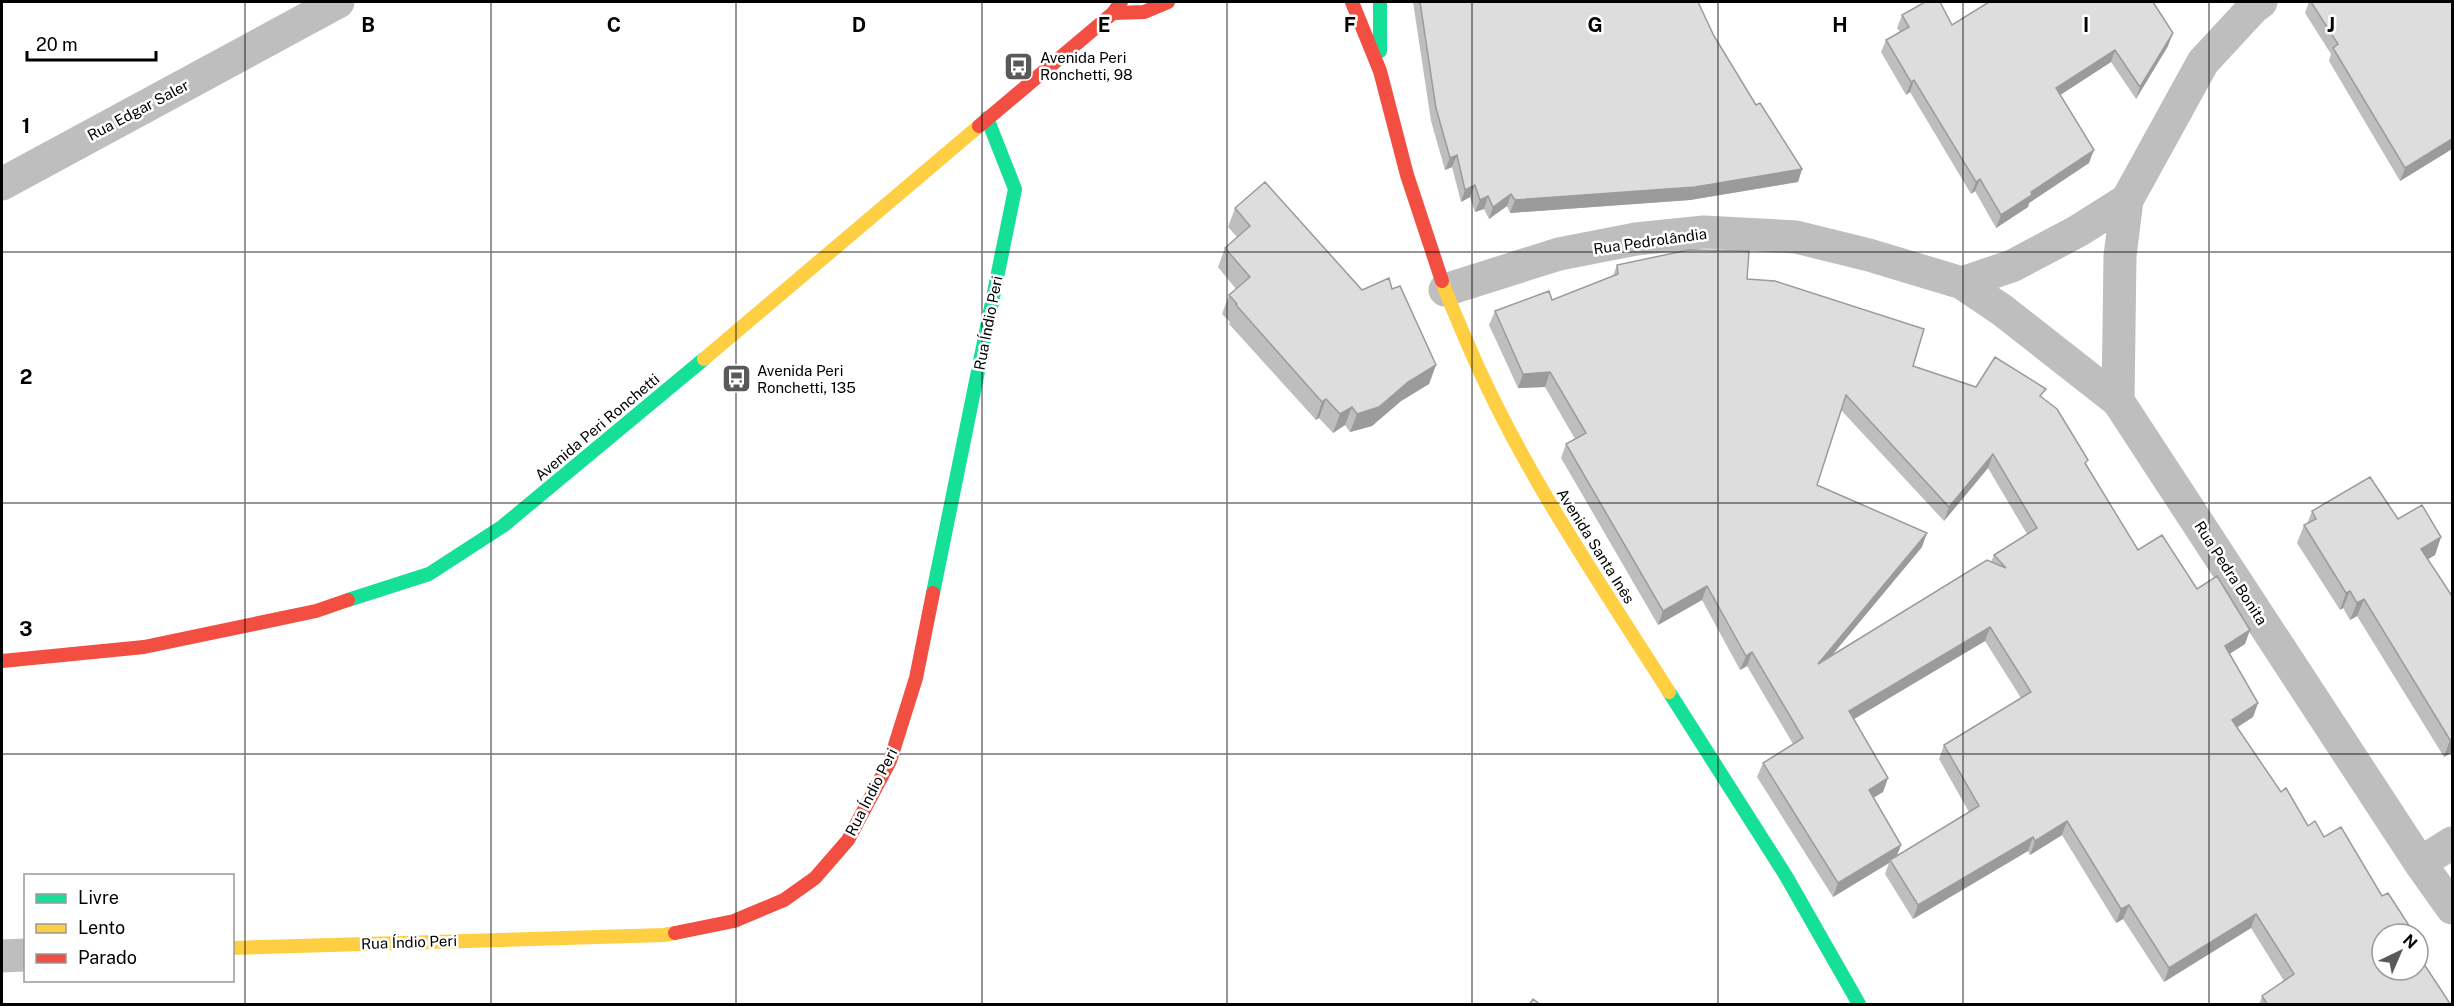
<svg xmlns="http://www.w3.org/2000/svg" width="2454" height="1006" font-family="'Public Sans',sans-serif">
	<style>
		.lines { fill: none; stroke-linecap: round; stroke-linejoin: round }
		.street { stroke: #bebebe; stroke-width: 33 }
		.fast { stroke: #16e098; stroke-width: 14 }
		.slow { stroke: #ffcf43; stroke-width: 14 }
		.jam { stroke: #f24e42; stroke-width: 14 }
		.wall { fill: #bebebe; fill-rule: evenodd }
		.shaded-wall { fill: #9b9b9b }
		.building { fill: #ddd; stroke: #9b9b9b; stroke-width: 1.5; fill-rule: evenodd }
		.grid { fill: none; stroke: #000; stroke-width: 1.5; stroke-opacity: 0.55 }
		.labels { text-anchor: middle; dominant-baseline: central; stroke-width: 5; stroke-linejoin: round; paint-order: stroke }
		.poi-label { font-size: 15px; fill: #000; stroke: #fff; text-anchor: start }
		.street-label { font-size: 15px; fill: #000; stroke: #fff }
		.grid-label { font-size: 20px; text-anchor: middle; font-weight: bold; fill: #000; stroke: #fff; stroke-width: 5; stroke-linejoin: round; paint-order: stroke }
	</style>
	<rect width="100%" height="100%" fill="#fff"/>
	<g class="lines">
		<!-- street -->
		<path class="street" d="M2 184 338 2
			M1962 283 2012 266 2078 231 2127 200
			M1445 290 1559 254 1636 239 1704 232 1796 237 1869 255 1962 283 2002 310 2118 401 2420 863 2452 908
			M2118 401 2120 256 2127 200 2203 62 2253 8 2261 2
			M2420 863 2452 843
			M2 956 26 955"/>
		<!-- fast -->
		<path class="fast" d="M1380 2V51
			M933 593 1015 189 987 118
			M348 600 429 574 503 526 704 359
			M1669 692 1786 876 1859 1004"/>
		<!-- slow -->
		<path class="slow" d="M1442 281C1449 301 1458 321 1466 340 1519 466 1597 578 1669 692
			M704 359 979 126
			M232 948 664 935 675 933"/>
		<!-- jam -->
		<path class="jam" d="M1352 2 1380 71 1407 175 1442 281
			M1113 13 1144 12 1168 2
			M979 126 1113 13 1121 2
			M2 661 144 647 316 611 348 600
			M675 933 734 921 784 900 815 878 848 840 890 761 916 678 933 593"/>
	</g>
	<!-- wall -->
	<path class="wall" d="M1413 2H1698L1714 36 1756 105 1802 169 1798 182 1690 200 1510 213 1507 206 1489 219 1484 209 1475 212 1470 197 1461 202 1452 167 1445 170 1431 121Z
		M2309 2H2452V149L2400 181 2329 61 2331 54 2305 13Z
		M1902 15 1952 25 2168 46 2136 99 2111 62 2060 95 2089 163 2029 203 2028 207 1996 228 1975 191 1971 194 1910 92 1906 95 1881 52 1886 40 1900 32 1897 28Z
		M1235 208 1362 290 1392 289 1436 365 1429 384 1401 401 1372 426 1350 432 1345 425 1333 433 1319 418 1316 420 1229 324 1230 322 1222 314 1229 295 1236 289 1218 267 1225 248 1237 237 1228 227Z
		M1617 265 1747 279 1913 366 1976 387 2043 398 2086 465 2138 550 2197 589 2245 644 2229 654 2258 703 2253 717 2237 727 2281 792 2308 826 2324 837 2382 896 2412 930 2411 934H2382L2451 1005H2259L2262 996 2284 981 2251 928 2164 982 2123 919 2116 923 2062 835 2030 855 2028 851 1913 919 1885 874 1889 863 1833 897 1757 777 1763 763 1793 744 1747 666 1740 670 1702 600 1658 625 1561 458 1566 444 1575 439 1545 387 1518 388 1489 325 1495 311 1552 300 1613 276ZM1841 410 1944 521 1988 468 2027 534 1994 555 1991 562 1832 655 1922 547 1817 485ZM1985 641 2021 698 1944 745 1939 759 1969 812 1897 856 1901 845 1873 798 1883 792 1888 778 1854 719Z
		M2312 511 2398 519 2441 537 2435 555 2428 559 2452 752 2444 757 2357 616 2350 620 2343 608 2340 610 2297 543 2304 525 2307 524Z"/>
	<!-- shaded-wall -->
	<path class="shaded-wall" d="M2173 33 2168 46 2136 99 2140 87Z
		M2115 50 2111 62 2051 101 2056 88Z
		M1914 80 1910 92 1906 95 1911 82Z
		M2452 139V149L2400 181 2405 168Z
		M2094 150 2089 163 2029 203 2028 207 1996 228 2001 215 2031 192Z
		M1457 155 1452 167 1445 170 1450 158Z
		M1802 169 1798 182 1690 200 1510 213 1515 200Z
		M1980 179 1975 191 1971 194 1976 182Z
		M1475 185 1470 197 1461 202 1465 190Z
		M1511 194 1507 206 1489 219 1493 207Z
		M1488 196 1484 209 1475 212 1480 200Z
		M1436 365 1429 384 1401 401 1372 426 1350 432 1357 414Z
		M1550 372 1545 387 1518 388 1523 374Z
		M1326 399 1319 418 1316 420 1322 402Z
		M1352 407 1345 425 1333 433 1340 414Z
		M1993 454 1988 468 1944 521 1949 507Z
		M1927 533 1922 547 1813 678 1818 664Z
		M2441 537 2435 555 2415 567 2421 549Z
		M1707 586 1702 600 1658 625 1663 611Z
		M2350 591 2343 608 2340 610 2346 593Z
		M2364 599 2357 616 2350 620 2357 603Z
		M1990 627 1985 641 1844 725 1849 711Z
		M2250 630 2245 644 2220 660 2225 646Z
		M1752 652 1747 666 1740 670 1746 656Z
		M2258 703 2253 717 2227 734 2232 720Z
		M2452 739V752L2444 757 2450 740Z
		M1888 778 1883 792 1863 804 1869 790Z
		M2067 821 2062 835 2030 855 2035 841Z
		M2033 837 2028 851 1913 919 1918 905Z
		M1901 845 1895 860H1890L1889 863 1833 897 1838 883Z
		M2129 905 2123 919 2116 923 2121 909Z
		M2256 914 2251 928 2164 982 2169 968Z"/>
	<!-- building -->
	<path class="building" d="M1420 2H1698L1714 36 1756 105 1760 103 1802 169 1695 187 1515 200 1511 194 1493 207 1488 196 1480 200 1475 185 1465 190 1457 155 1450 158 1436 108Z
		M1925 2H1940L1952 25 1989 2H2153L2173 33 2140 87 2115 50 2056 88 2094 150 2031 192 2032 195 2001 215 1980 179 1976 182 1914 80 1911 82 1886 40 1909 27 1902 15Z
		M2311 2H2452V139L2405 168 2333 48 2338 44Z
		M1265 182 1362 290 1389 278 1392 289 1400 286 1436 365 1408 382 1379 407 1357 414 1352 407 1340 414 1326 399 1322 402 1236 305 1237 304 1229 295 1250 277 1225 248 1250 226 1235 208Z
		M1688 250 1749 251 1747 279 1775 281 1924 329 1913 366 1976 387 1995 357 2046 389 2040 396 2057 409 2088 460 2085 463 2138 550 2162 535 2197 589 2217 576 2250 630 2225 646 2258 703 2232 720 2281 792 2286 788 2308 826 2315 821 2324 837 2341 827 2382 896 2388 893 2412 930 2406 934H2382V970H2418V955L2451 1005H2268L2262 996 2294 974 2256 914 2169 968 2129 905 2121 909 2067 821 2035 841 2033 837 1918 905 1890 860 1979 806 1944 745 2031 692 1990 627 1849 711 1888 778 1869 790 1901 845 1838 883 1763 763 1803 738 1752 652 1746 656 1707 586 1663 611 1566 444 1586 433 1550 372 1523 374 1495 311 1549 291 1552 300 1618 274 1617 265ZM1846 395 1949 507 1993 454 2037 528 1994 555 2006 568 1987 560 1818 664 1927 533 1817 485Z
		M2370 477 2398 519 2422 505 2441 537 2421 549 2452 596V739L2450 740 2364 599 2357 603 2350 591 2346 593 2304 525 2316 519 2312 511Z
		M1533 999 1541 1005H1529Z"/>
	<!-- grid -->
	<path class="grid" d="M245 2V1004M491 2V1004M736 2V1004M982 2V1004M1227 2V1004M1472 2V1004M1718 2V1004M1963 2V1004M2209 2V1004M2 252H2452M2 503H2452M2 754H2452"/>
	<!-- icons -->
	<defs>
		<symbol id="bus-square" viewBox="-11 -11 22 22"><rect x="-9" y="-9" width="18" height="18" rx="4" fill="#595959" stroke="#fff"/><path d="M-5-6H5V4H4V6H2V4H-2V6H-4V4H-5ZM-3.5-4V0h7V-4ZM-3.5 1.2v1.5H-2V1.2ZM2 1.2v1.5H3.5V1.2Z" fill="#fff"/></symbol>
	</defs>
	<g fill-rule="evenodd">
		<use href="#bus-square" x="1002" y="50" width="33" height="33"/>
		<use href="#bus-square" x="720" y="362" width="33" height="33"/>
	</g>
	<g class="labels">
		<!-- poi labels -->
		<g class="poi-label">
			<text x="1040" y="57">Avenida Peri<tspan x="1040" dy="17">Ronchetti, 98</tspan></text>
			<text x="757" y="370">Avenida Peri<tspan x="757" dy="17">Ronchetti, 135</tspan></text>
		</g>
		<!-- street labels -->
		<g class="street-label">
			<text transform="translate(138 110) rotate(-28)">Rua Edgar Saler</text>
			<text transform="translate(1650 241) rotate(-8)">Rua Pedrolândia</text>
			<text transform="translate(988 323) rotate(-79)">Rua Índio Peri</text>
			<text transform="translate(597 427) rotate(-40)">Avenida Peri Ronchetti</text>
			<text transform="translate(1596 546) rotate(58)">Avenida Santa Inês</text>
			<text transform="translate(2231 573) rotate(57)">Rua Pedra Bonita</text>
			<text transform="translate(871 792) rotate(-63)">Rua Índio Peri</text>
			<text transform="translate(409 942) rotate(-2)">Rua Índio Peri</text>
		</g>
	</g>
	<g class="grid-label">
		<text x="368" y="32">B</text>
		<text x="614" y="32">C</text>
		<text x="859" y="32">D</text>
		<text x="1104" y="32">E</text>
		<text x="1350" y="32">F</text>
		<text x="1595" y="32">G</text>
		<text x="1840" y="32">H</text>
		<text x="2086" y="32">I</text>
		<text x="2331" y="32">J</text>
		<text x="26" y="133">1</text>
		<text x="26" y="384">2</text>
		<text x="26" y="636">3</text>
	</g>
	<!-- border -->
	<rect width="2454" height="1006" fill="none" stroke="#000000" stroke-width="6"/>
	<!-- legend -->
	<rect x="24" y="874" width="210" height="108" fill="#ffffff" stroke="#999999" stroke-width="1.5"/>
	<rect x="36" y="894" width="30" height="9" fill="#16e098" stroke="#999999" stroke-width="1.5"/>
	<text x="78" y="904" font-size="18" fill="#000000">Livre</text>
	<rect x="36" y="924" width="30" height="9" fill="#ffcf43" stroke="#999999" stroke-width="1.5"/>
	<text x="78" y="934" font-size="18" fill="#000000">Lento</text>
	<rect x="36" y="954" width="30" height="9" fill="#f24e42" stroke="#999999" stroke-width="1.5"/>
	<text x="78" y="964" font-size="18" fill="#000000">Parado</text>
	<!-- north arrow -->
	<g transform="translate(2400 952) rotate(44)"><circle r="28" fill="#ffffff" stroke="#999999" stroke-width="1.5"/>
	<path d="M0-4.5L10 22L0 15L-10 22Z" fill="#595959"/>
	<text y="-9" font-size="16" font-weight="bold" text-anchor="middle" fill="#000000">N</text>
	</g>
	<!-- scale -->
	<path d="M27 51v9h129v-9" fill="none" stroke="#000000" stroke-width="3"/>
	<text x="36" y="51" font-size="18" fill="#000000" stroke="#ffffff" stroke-width="4.5" paint-order="stroke">20 m</text>
</svg>
